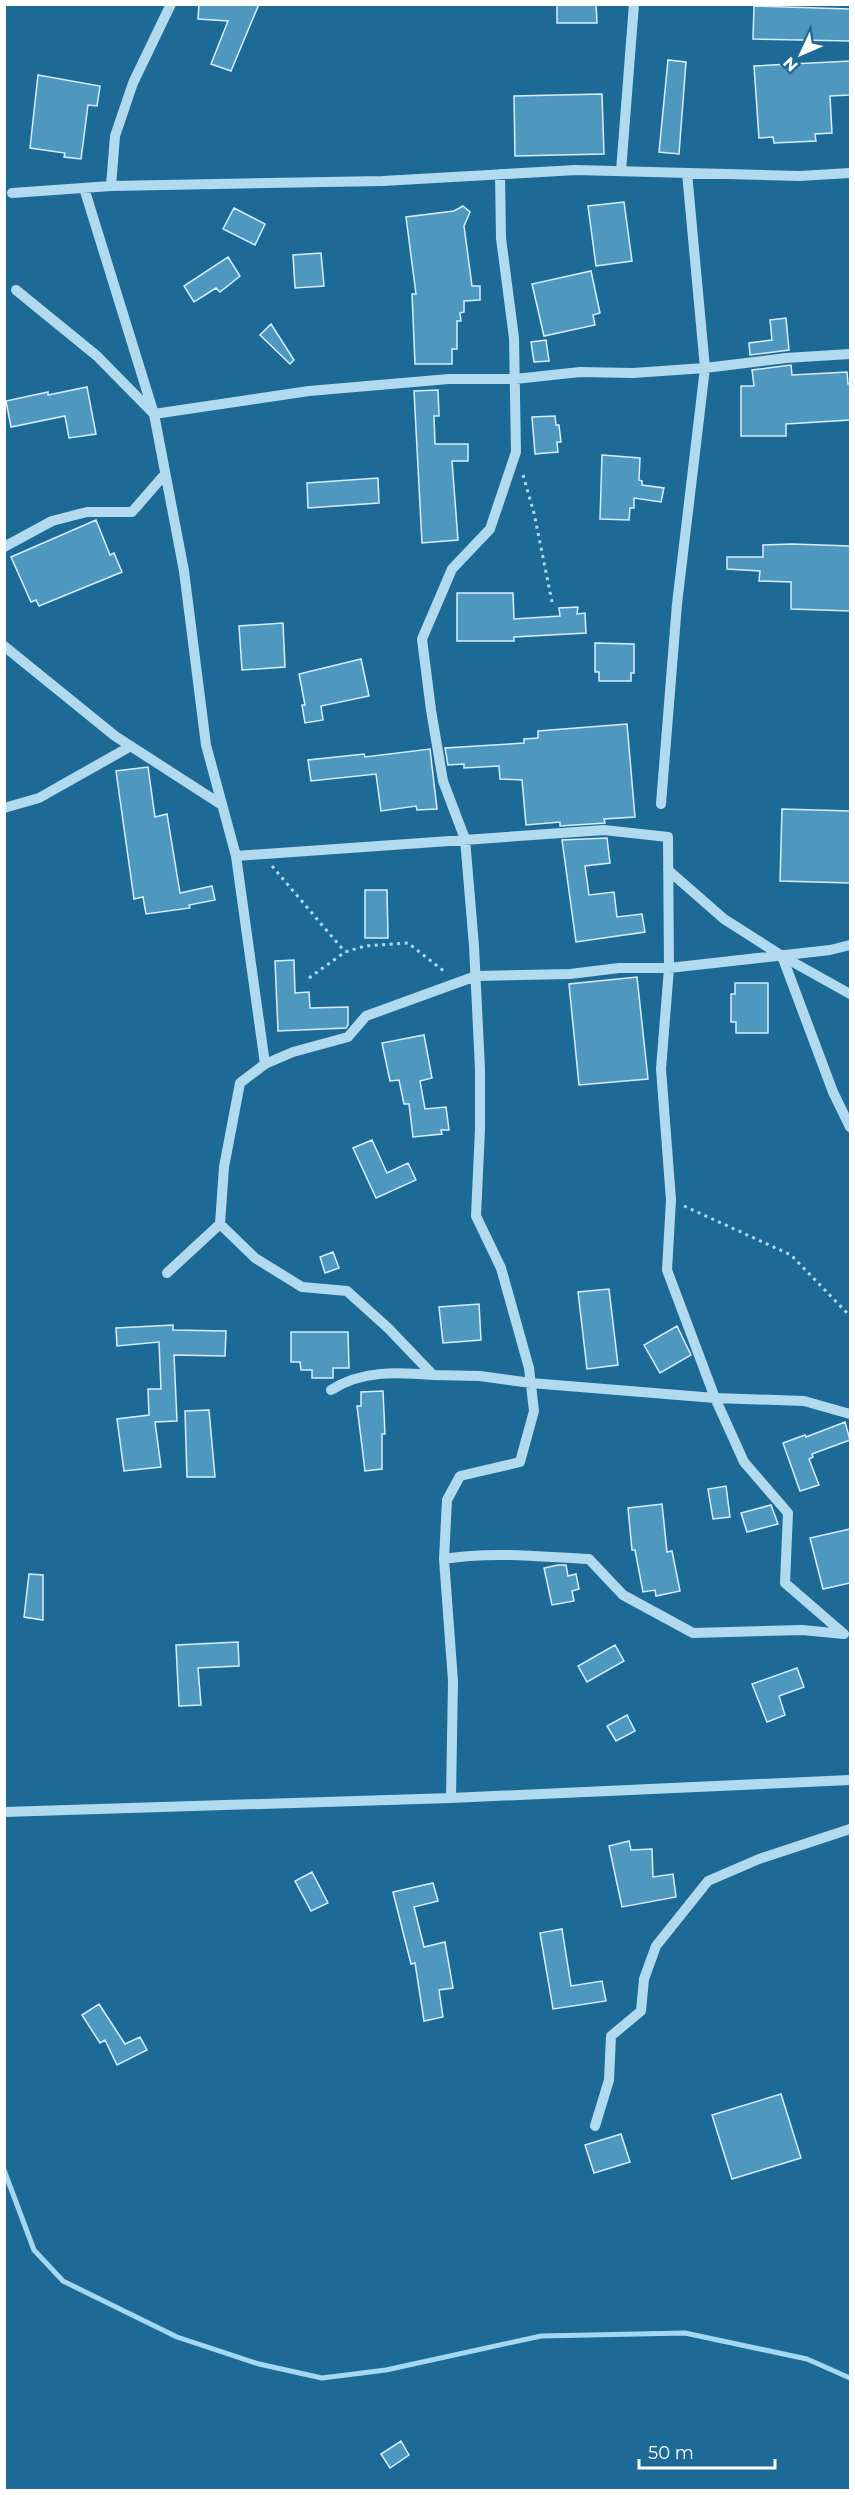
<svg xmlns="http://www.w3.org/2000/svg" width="855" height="2495" font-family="Montserrat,sans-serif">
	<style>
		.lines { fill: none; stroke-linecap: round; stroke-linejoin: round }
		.stream { stroke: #a4d7f1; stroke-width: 5 }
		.building { fill: #4e98bf; stroke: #d7eefb; stroke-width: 1.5 }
		.path { stroke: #b1daef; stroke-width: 3; stroke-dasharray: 3 4.5; stroke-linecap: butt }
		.minor { stroke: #b1daef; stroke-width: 10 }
	</style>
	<rect width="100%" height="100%" fill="#1d6a96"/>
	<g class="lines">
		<!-- stream -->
		<path class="stream" d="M4 2170 34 2250 63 2281 177 2337 259 2364 322 2378 386 2370 541 2336 685 2333 807 2359 850 2378"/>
	</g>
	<!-- building -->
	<path class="building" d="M199 4H259L231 71 211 64 228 21 198 19Z
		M557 4H596L597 23H557Z
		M754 6 850 9V41L753 39Z
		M668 60 686 62 679 154 659 152Z
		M850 61V95L830 96 832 133 815 134 816 141 774 143 773 137 759 138 754 66Z
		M38 75 100 86 97 106 88 105 81 159 64 157 65 153 30 148Z
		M602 94 604 154 515 156 514 96Z
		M624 202 632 261 596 266 588 206Z
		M463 206 470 212 464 226 472 286H480V300L464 301V312L460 313 461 321H457V349H452V364H415L412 294H416L406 217 454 211Z
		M234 208 265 224 255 245 223 229Z
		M321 253 324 286 295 288 293 255Z
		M228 257 240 276 220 292 216 288 194 302 184 286Z
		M591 271 600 313 593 315 595 325 544 336 532 284Z
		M786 318 789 350 750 355 749 343 772 340 770 320Z
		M271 324 294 360 290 364 260 335Z
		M546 340 549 361 534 362 531 342Z
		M791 365 792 375 847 372 848 384H850V420L786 424V436H741V386H754L752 370Z
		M87 387 96 434 69 438 65 416 11 427 6 401 48 392V395Z
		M438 390 439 416H434L435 444H468V461H452L458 540 422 543 414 391Z
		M555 416 556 425H559L561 442H557L558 452 535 454 532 417Z
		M602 455 640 458 639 480 642 481V485L664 488 661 502 634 498V508H630L629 520 600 519Z
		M378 478 379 503 308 508 307 483Z
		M96 520 110 555 114 553 122 572 39 606 36 600 31 602 11 557Z
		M792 544 850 546V611L791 609V582L759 581 760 571 727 569V557H763V545Z
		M457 593H513L514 619 560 616 559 608 578 607 577 614 585 613 586 633 514 637V641H457Z
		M283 623 285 667 242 670 239 626Z
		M595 643 634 644V673H631V681H599V672H595Z
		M361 659 369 696 321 706 323 720 305 723 302 705H305L299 674Z
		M627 724 635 817 604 819 605 823 560 826V822L526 825 522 780 500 779 499 766 464 768V764L448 765 445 748 524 743V739L538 738V731Z
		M430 749 437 809 417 810 416 806 381 811 376 774 311 781 308 760 364 754 365 757Z
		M148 767 155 817 167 814 180 893 212 886 215 900 189 905 190 908 146 914 143 897 134 899 116 771Z
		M782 809 850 811V883L780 881Z
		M607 838 610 863 585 866 589 895 614 892 617 917 642 914 645 932 576 942 562 840Z
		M365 890H387L388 938H365Z
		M294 960 295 993 309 992 310 1008 348 1007V1025L346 1028 278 1031 275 961Z
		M637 977 648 1079 579 1085 569 984Z
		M735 983H768V1033H736V1022H731V994H735Z
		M424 1035 432 1078 420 1081 425 1109 446 1107 449 1130H441L442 1134 413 1137 409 1104H404L399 1080 390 1081 382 1043Z
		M372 1140 387 1173 408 1163 416 1180 376 1198 353 1148Z
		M333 1252 339 1268 325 1273 320 1257Z
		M609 1289 618 1365 587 1369 578 1292Z
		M479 1304 481 1340 443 1343 439 1307Z
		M173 1325V1330L226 1331 225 1356 174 1355 177 1421 155 1422 161 1467 124 1471 117 1419 149 1415 148 1389H161L159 1342 117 1346 116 1328Z
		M677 1326 691 1355 660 1373 644 1345Z
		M291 1332H348L349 1368H333V1378H312V1370H301L300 1362H291Z
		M383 1391 385 1434H382V1469L365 1471 357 1406H361V1392Z
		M209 1410 215 1477H187L185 1411Z
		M845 1422 850 1440 812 1454 813 1457 809 1459 819 1485 800 1491 783 1443 805 1435 806 1437Z
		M726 1486 730 1517 713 1519 708 1489Z
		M662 1504 667 1552 672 1551 680 1591 656 1596 655 1590 643 1592 635 1550H632L628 1508Z
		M771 1505 778 1524 747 1532 741 1513Z
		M850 1529V1583L823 1589 810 1538Z
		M558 1565H566L568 1576 576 1574 579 1589 572 1591 574 1601 552 1605 544 1568Z
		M29 1574 43 1575V1620L24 1617Z
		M238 1642 239 1666 198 1668 201 1705 179 1706 176 1645Z
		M615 1645 624 1661 587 1682 578 1666Z
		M797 1668 804 1687 779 1696 785 1715 767 1722 752 1684Z
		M627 1715 635 1731 616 1741 607 1726Z
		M629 1841 631 1850 652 1849 653 1877 673 1874 676 1897 622 1907 609 1846Z
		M312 1872 328 1903 311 1911 295 1881Z
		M433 1883 438 1901 414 1907 424 1947 445 1942 453 1988 439 1990 443 2017 424 2021 415 1963 411 1964 393 1892Z
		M562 1929 571 1986 602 1981 606 2001 553 2009 540 1933Z
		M99 2004 125 2044 140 2037 147 2050 117 2065 105 2040 100 2043 82 2015Z
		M781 2094 801 2158 732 2179 712 2115Z
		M621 2134 630 2162 594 2173 585 2145Z
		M401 2441 409 2455 390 2468 381 2454Z"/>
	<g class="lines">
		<!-- path -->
		<path class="path" d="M523 475 534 513 552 602
			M272 866 345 952
			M309 978 345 952 365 946 408 943 445 972
			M684 1206 791 1255 850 1316"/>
		<!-- minor -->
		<path class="minor" d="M621 171 634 4
			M111 186 115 136 133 83 171 4
			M84 188 154 414 184 571 206 745 236 856 265 1064 240 1083 224 1167 220 1224 167 1273
			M12 193 111 186 383 181 576 170 799 176 850 173
			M16 290 97 356 154 414 309 391 449 379H515L580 372 633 373 705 368 786 358 850 354
			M4 547 52 521 87 512H132L165 474
			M4 646 115 736 222 805
			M661 804 677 604 705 368 687 173
			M4 808 39 798 131 746
			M236 856 604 830 668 837 669 968 661 1069 671 1200 667 1270 715 1398 804 1401 850 1414
			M668 870 724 919 782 956
			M850 994 782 956 833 1092 850 1127
			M265 1064 293 1052 348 1037 366 1016 476 976 570 974 619 968H669L830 950 850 945
			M220 1224 255 1258 302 1287 347 1291 388 1328 433 1375 480 1376 531 1383 715 1398 744 1462 788 1513 785 1583 844 1634
			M331 1390C362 1370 398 1372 433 1375
			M444 1559C493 1551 541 1557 589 1559L623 1595 693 1633 802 1630 844 1634
			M451 1798 453 1681 444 1559 447 1500 460 1476 520 1462 534 1411 529 1368 501 1268 476 1216 480 1129V1069L474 946 465 839 443 781 431 710 422 639 452 569 490 529 516 452 514 338 501 238 500 174
			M4 1812 451 1798 850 1780
			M595 2126 609 2080 611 2036 641 2011 644 1979 656 1946 708 1881 759 1859 850 1829"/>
	</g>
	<!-- border -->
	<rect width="855" height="2495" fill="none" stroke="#ffffff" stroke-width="12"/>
	<!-- north arrow -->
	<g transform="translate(801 54) rotate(226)" stroke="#1d6a96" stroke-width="4.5" paint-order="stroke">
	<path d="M0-4.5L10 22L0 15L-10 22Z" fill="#ffffff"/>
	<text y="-9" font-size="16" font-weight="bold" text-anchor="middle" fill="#ffffff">N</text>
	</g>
	<!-- scale -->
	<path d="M639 2459v9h136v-9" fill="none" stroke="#ffffff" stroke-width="3"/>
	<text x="648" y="2459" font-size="18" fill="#ffffff" stroke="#1d6a96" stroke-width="4.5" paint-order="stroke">50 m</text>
</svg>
